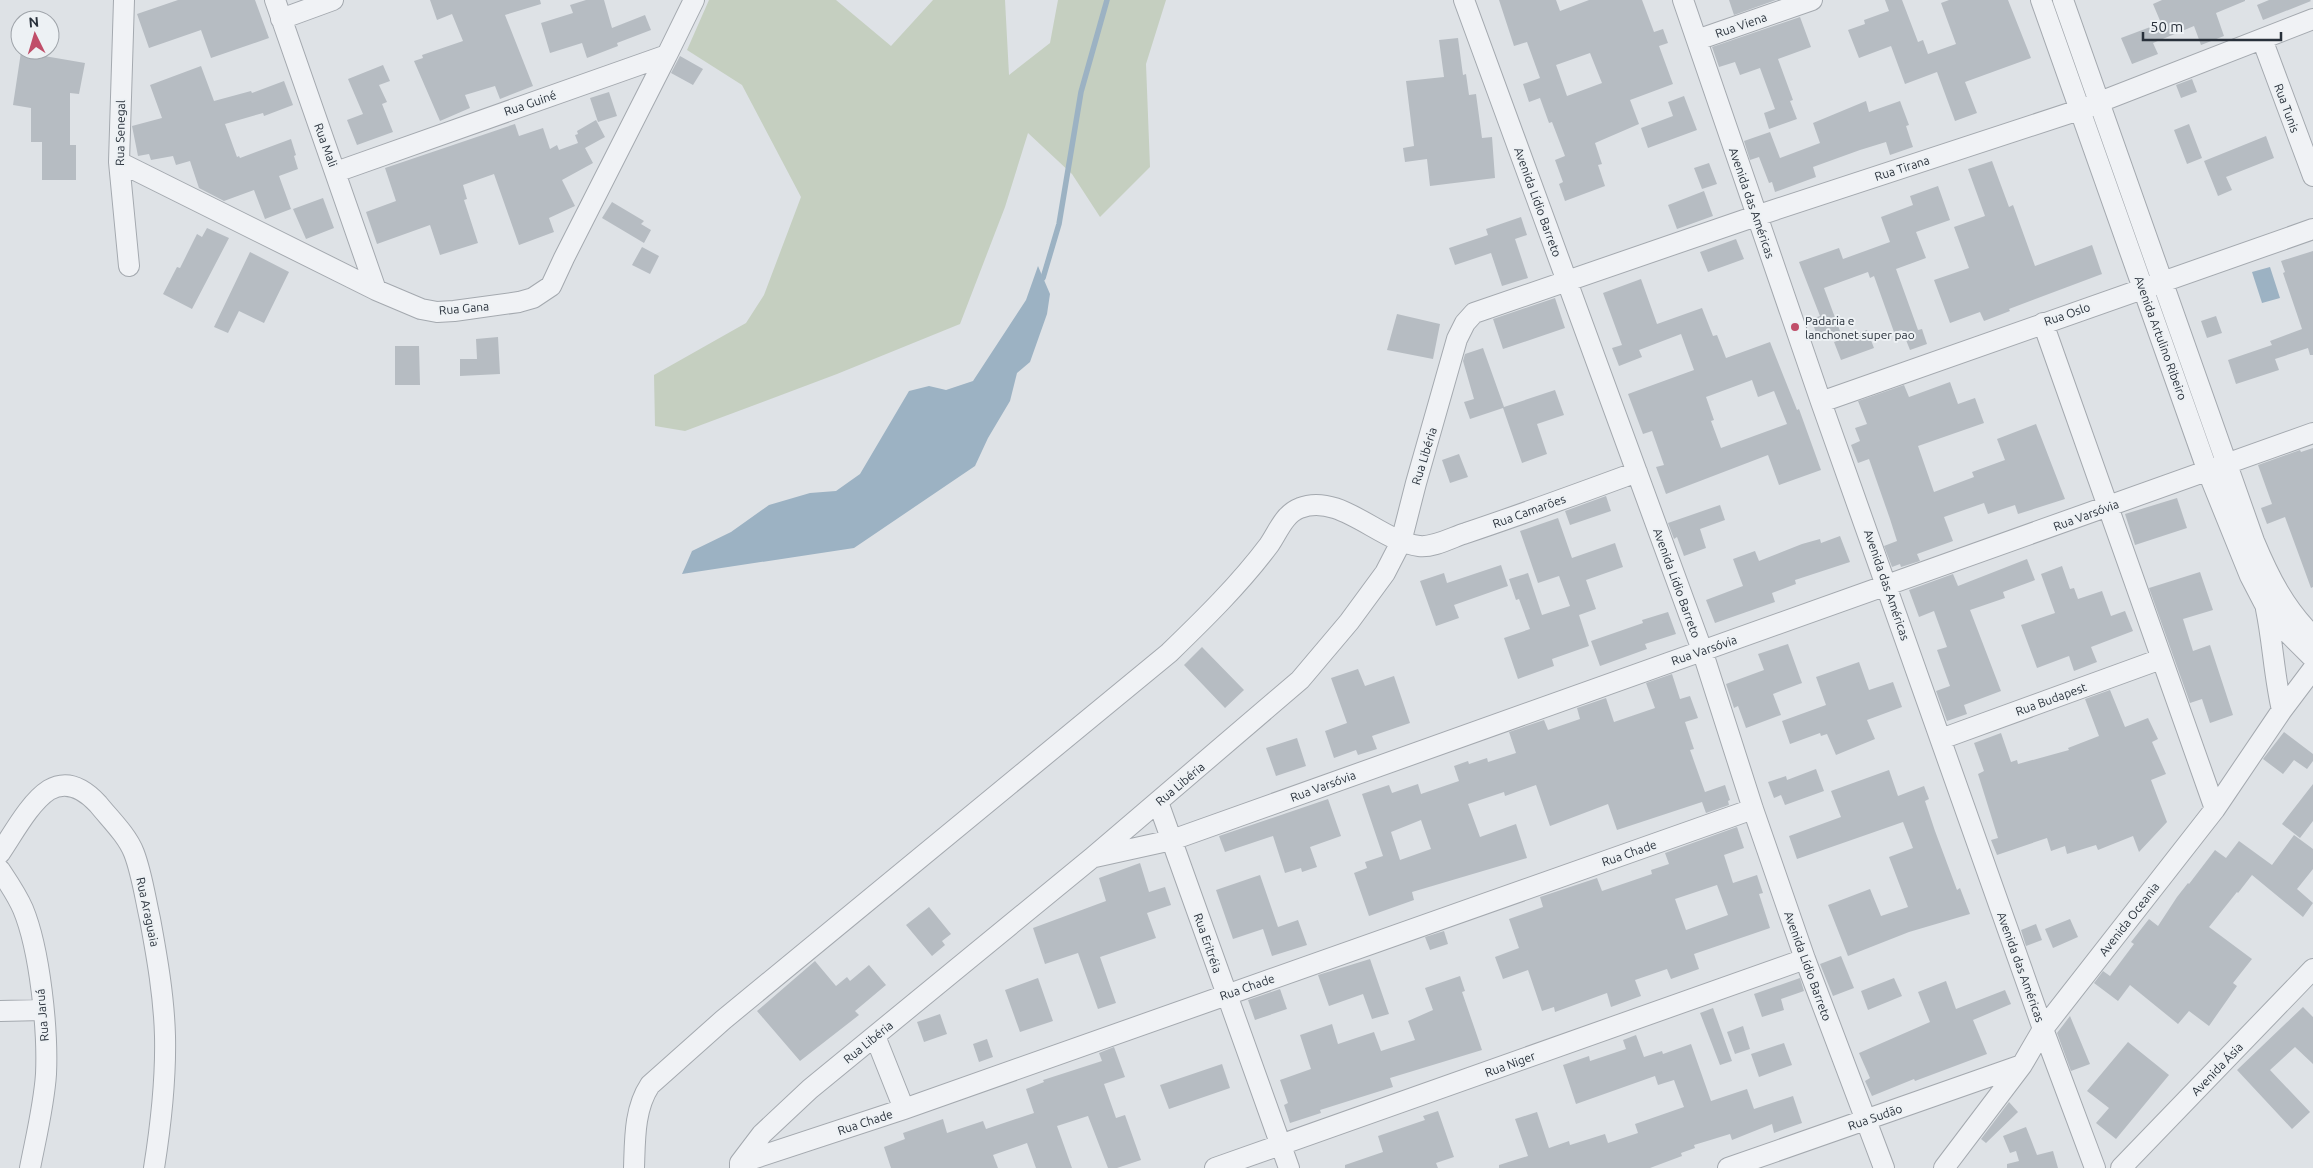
<svg xmlns="http://www.w3.org/2000/svg" width="2313" height="1168" font-family="Ubuntu,sans-serif">
	<style>
		.green { fill: #c5cfc0 }
		.water { fill: #9cb2c3 }
		.lines { fill: none; stroke-linecap: round; stroke-linejoin: round }
		.stream { stroke: #9cb2c3; stroke-width: 5.5 }
		.building { fill: #b6bcc2; fill-rule: evenodd }
		.street-casing { stroke: #a4a9af; stroke-width: 22 }
		.street { stroke: #f0f2f5; stroke-width: 20 }
		.poi-dot { fill: #c04e69; stroke: #edf1f4; stroke-width: 2 }
		.labels { text-anchor: middle; dominant-baseline: central; stroke-width: 4; stroke-linejoin: round; paint-order: stroke }
		.street-label { font-size: 12px; fill: #29313b; stroke: #edf1f4 }
		.poi-label { font-size: 12px; fill: #29313b; stroke: #edf1f4; text-anchor: start }
	</style>
	<rect width="100%" height="100%" fill="#dee2e6"/>
	<!-- green -->
	<path class="green" d="M709 0H836L891 46 933 0H1005L1009 75 1050 43 1058 0H1166L1146 64 1150 167 1100 217 1072 174 1028 133 1005 207 960 324 837 374 685 431 655 426 654 375 746 323 764 295 801 197 742 85 687 50Z"/>
	<!-- water -->
	<path class="water" d="M1038 266 1050 294 1047 314 1030 362 1017 373 1010 401 988 438 975 466 854 548 682 574 692 551 731 532 769 505 810 493 836 491 860 474 909 391 929 386 946 390 973 381 1026 300Z
		M2270 267 2280 298 2262 303 2252 272Z"/>
	<g class="lines">
		<!-- stream -->
		<path class="stream" d="M1043 278 1059 224 1081 92 1107 0"/>
	</g>
	<!-- building -->
	<path class="building" d="M178 0H255L269 38 211 58 201 30 149 48 137 14Z
		M430 0H540L541 4 505 15 533 86 500 99 495 86 465 95 470 108 440 121 414 61 423 58 422 55 463 41 452 14 437 20Z
		M586 0H604L612 28 645 15 651 30 617 43 618 46 587 58 582 43 550 53 541 23 573 13 570 5Z
		M1499 0H1556L1560 11 1589 0H1642L1654 32 1663 29 1668 43 1659 46 1673 84 1630 100 1639 124 1595 143 1602 164 1598 165 1605 186 1565 201 1559 184 1563 182 1555 160 1565 156 1552 122 1549 123 1540 98 1529 102 1523 84 1540 78 1527 42 1514 46ZM1590 53 1602 83 1567 96 1556 65Z
		M1729 0H1776L1734 15Z
		M1885 0H1902L1918 42 1923 40 1928 54 1956 44 1941 3 1949 0H2008L2031 58 1965 82 1977 113 1955 121 1937 72 1905 84 1891 46 1859 58 1848 30 1865 24 1864 20 1889 11Z
		M2162 0H2245V1L2216 13 2224 36 2201 45 2194 26 2153 43 2158 54 2132 64 2121 38 2161 23 2153 4Z
		M2269 0H2310L2311 1 2263 20 2257 5Z
		M1800 17 1811 47 1778 59 1793 100 1790 101 1797 119 1769 129 1764 113 1775 109 1760 68 1740 75 1735 62 1719 67 1712 47Z
		M1458 38 1463 75 1466 74 1469 95 1476 94 1482 138 1492 137 1495 178 1430 186 1427 159 1405 162 1403 148 1414 146 1406 81 1444 77 1439 40Z
		M21 52 85 63 79 94 70 93V145H76V180H42V142H31V108L13 105Z
		M680 56 703 69 693 85 671 73Z
		M383 65 390 81 379 85 387 102 382 104 393 132 357 145 347 120 363 114 348 79Z
		M201 66 214 101 251 91 252 93 284 81 293 105 264 116 263 113 225 124 237 157 239 156 240 158 291 139 296 155 294 156 298 169 279 176 291 209 265 219 254 190 224 201 199 188 190 161 176 165 173 156 151 160 149 154 138 156 132 126 162 118 150 85Z
		M2192 79 2197 92 2181 98 2176 85Z
		M609 92 617 116 598 122 590 98Z
		M1684 96 1697 130 1648 148 1641 128 1673 116 1668 102Z
		M1866 101 1869 112 1900 101 1909 125 1906 126 1913 147 1890 155 1886 142 1860 150 1813 167 1816 177 1775 192 1772 182 1769 183 1759 157 1750 160 1744 141 1770 132 1780 158 1820 143 1813 123Z
		M596 120 605 137 585 148 593 163 562 180 575 206 549 218 554 232 519 245 494 174 463 185 467 199 464 200 478 243 440 255 430 225 377 244 366 212 396 201 385 168 515 124 519 136 543 128 550 149 557 145 559 150 578 143 575 135 578 134 577 131Z
		M2189 124 2202 158 2187 164 2174 130Z
		M2266 136 2274 158 2226 177 2232 190 2218 196 2204 161Z
		M1992 161 2009 207 2013 205 2035 266 2092 245 2102 274 2009 309 2010 311 1984 321 1980 312 1950 323 1934 280 1969 268 1954 227 1985 216 1968 169Z
		M1709 163 1717 184 1702 189 1694 168Z
		M1938 186 1950 220 1916 232 1926 258 1896 269 1918 330 1922 329 1927 344 1910 350 1902 330 1894 332 1874 276 1870 278 1868 272 1824 288 1840 331 1818 338 1811 319 1820 316 1799 262 1839 248 1843 259 1890 242 1881 217 1913 205 1910 196Z
		M1704 191 1713 216 1677 229 1668 205Z
		M323 198 334 228 306 239 293 209Z
		M612 202 644 221 641 224 651 230 644 243 602 218Z
		M1521 217 1527 235 1515 239 1528 278 1502 286 1491 253 1455 265 1449 248 1488 235 1486 229Z
		M207 228 229 238 192 309 163 294 177 267 180 268 197 234 202 237Z
		M1736 239 1744 259 1708 272 1700 252Z
		M642 247 659 256 650 274 632 265Z
		M2313 251V355H2310L2308 348 2275 359 2279 370 2236 384 2228 360 2272 345 2270 341 2302 329 2283 273 2285 272 2281 261Z
		M250 252 289 272 264 323 239 311 228 333 214 327Z
		M1641 279 1657 324 1702 308 1713 336 1717 335 1726 358 1770 342 1797 410 1799 409 1821 470 1779 485 1768 455 1666 494 1656 467 1664 465 1652 431 1643 434 1628 394 1694 370 1681 334 1639 350 1642 357 1619 366 1612 348 1622 345 1603 293ZM1752 380 1758 397 1774 391 1787 424 1721 448 1711 421 1714 420 1706 397Z
		M1555 298 1565 328 1503 349 1493 319Z
		M1397 314 1440 324 1433 359 1387 350Z
		M2216 316 2222 333 2207 338 2201 321Z
		M1867 330 1874 348 1841 360 1834 342Z
		M498 337 500 374 460 376V359H477L476 339Z
		M395 346H419L420 385H395Z
		M1483 348 1504 407 1555 390 1564 415 1537 424 1547 454 1522 463 1503 408 1470 419 1464 402 1474 399 1463 361 1465 354Z
		M1950 382 1958 404 1975 398 1984 423 1918 446 1934 492 1974 477 1972 472 2005 460 1997 439 2036 424 2065 499 2018 514 2015 505 1988 514 1984 503 1944 517 1953 541 1917 554 1920 561 1901 567 1900 564 1892 567 1884 546 1897 541 1890 519 1869 459 1858 463 1851 445 1860 441 1855 428 1867 424 1858 401 1904 385 1909 397Z
		M2313 448V587L2311 588 2285 517 2267 524 2261 508 2272 504 2258 465 2300 450 2301 452Z
		M1459 454 1468 477 1450 483 1442 460Z
		M1606 496 1611 511 1570 525 1565 511Z
		M2177 498 2187 528 2135 545 2125 514Z
		M1720 505 1725 520 1700 529 1706 548 1684 556 1677 537 1674 539 1668 523Z
		M1558 518 1572 558 1615 543 1623 567 1586 580 1596 609 1579 615 1589 646 1552 659 1554 666 1518 679 1504 638 1530 629 1519 599 1516 600 1509 579 1528 573 1542 615 1570 606 1559 576 1538 583 1520 531Z
		M1840 536 1850 562 1795 580 1796 584 1772 593 1775 602 1715 623 1706 600 1743 586 1733 559 1755 551 1759 561 1802 544 1820 539 1821 543Z
		M2027 559 2035 580 2003 592 2005 598 1970 610 2001 691 1964 705 1967 714 1947 721 1936 691 1950 686 1937 650 1947 647 1934 611 1919 617 1909 590 1953 574 1958 586Z
		M1501 565 1508 586 1454 605 1459 618 1436 626 1420 581 1444 573 1447 583Z
		M2062 566 2070 589 2074 588 2078 599 2102 591 2111 616 2125 611 2133 631 2091 647 2097 662 2074 671 2069 656 2037 668 2021 625 2055 613 2041 574Z
		M2200 572 2213 610 2183 619 2193 651 2210 645 2233 715 2210 723 2202 699 2190 703 2149 588Z
		M1668 612 1676 634 1645 644 1647 649 1600 666 1591 641 1643 623 1642 620Z
		M1788 644 1802 683 1773 694 1781 715 1746 728 1738 706 1734 708 1726 684 1764 670 1758 654Z
		M1202 647 1244 690 1225 708 1184 665Z
		M1859 662 1869 690 1893 682 1902 707 1867 720 1875 739 1836 755 1827 734 1821 736 1820 733 1790 744 1782 721 1826 705 1816 677Z
		M1358 669 1365 686 1394 676 1410 723 1372 736 1377 749 1358 755 1356 750 1334 758 1325 731 1347 723 1331 678Z
		M1672 674 1680 699 1690 696 1698 718 1685 722 1694 749 1690 750 1705 792 1725 785 1730 800 1728 801 1729 805 1706 813 1702 802 1617 830 1608 804 1550 826 1536 785 1505 796 1504 792 1468 804 1480 837 1516 824 1527 858 1412 892 1414 900 1369 916 1354 873 1367 868 1365 862 1383 856 1362 794 1389 785 1392 793 1418 784 1421 794 1459 781 1454 766 1468 761 1469 764 1487 758 1488 762 1516 753 1509 732 1544 720 1548 730 1580 719 1577 708 1606 698 1614 722 1655 708 1646 683ZM1421 820 1431 849 1400 860 1391 832Z
		M2110 690 2125 727 2148 718 2158 739 2152 742 2166 774 2151 780 2167 822 2139 852 2133 836 2098 850 2096 845 2067 854 2065 846 2051 851 2047 838 1997 855 1991 840 1998 838 1978 774 1984 771 1974 743 2001 733 2011 762 2017 760 2018 764 2069 750 2068 748 2099 736 2085 699Z
		M2284 732 2313 754V761L2307 769 2294 760 2283 774 2263 759Z
		M1297 738 1306 766 1276 776 1266 748Z
		M1816 769 1824 791 1785 805 1781 795 1774 798 1768 782 1786 776 1787 780Z
		M1889 770 1898 796 1924 786 1929 799 1925 801 1935 831 1957 890 1960 888 1970 914 1909 932 1848 956 1828 905 1870 889 1881 916 1908 907 1889 857 1913 848 1903 822 1797 859 1789 836 1841 817 1831 791Z
		M2313 784V821L2300 838 2282 824Z
		M1328 799 1341 836 1310 847 1317 867 1302 872 1301 868 1285 873 1273 836 1225 852 1219 836Z
		M1737 827 1744 848 1724 855 1733 883 1757 875 1763 893 1759 894 1770 928 1694 954 1699 969 1671 979 1667 969 1635 980 1641 996 1611 1007 1607 993 1555 1012 1554 1007 1542 1011 1528 970 1503 979 1495 957 1519 948 1509 919 1543 907 1540 897 1597 878 1602 891 1652 874 1651 870 1669 864 1665 853ZM1717 885 1728 915 1686 930 1675 899Z
		M2294 835 2313 849V869L2297 889 2313 903 2303 917 2252 875 2238 893 2237 892 2209 927 2252 959 2233 983 2237 986 2209 1026 2189 1011 2178 1024 2130 985 2118 1001 2094 983 2103 971 2110 976 2134 944 2131 942 2149 919 2158 926 2177 897 2188 883 2189 884 2215 850 2226 858 2239 841 2272 865Z
		M1140 863 1149 892 1165 887 1171 905 1147 913 1156 938 1100 957 1116 1003 1098 1009 1078 953 1045 964 1033 928 1106 901 1099 878Z
		M1260 875 1278 927 1298 920 1307 945 1272 956 1263 929 1233 939 1216 890Z
		M929 907 951 934 942 941 945 945 932 956 906 925Z
		M2070 919 2078 937 2053 948 2045 929Z
		M2036 924 2042 940 2026 946 2021 930Z
		M1444 931 1448 944 1430 950 1425 937Z
		M1841 956 1854 988 1833 996 1820 964Z
		M1370 959 1389 1014 1372 1019 1363 994 1329 1006 1318 975Z
		M815 961 836 986 847 977 850 981 869 965 886 985 855 1011 859 1015 800 1061 757 1011Z
		M1460 976 1465 991 1462 992 1482 1050 1390 1078 1393 1087 1320 1110 1321 1113 1290 1123 1284 1105 1288 1103 1280 1080 1311 1069 1300 1035 1332 1024 1338 1044 1374 1032 1381 1051 1415 1040 1408 1021 1433 1010 1425 988Z
		M1038 978 1053 1021 1020 1032 1005 990Z
		M1800 978 1804 991 1781 999 1784 1010 1762 1017 1754 994Z
		M1894 978 1902 996 1868 1010 1861 991Z
		M1946 981 1956 1009 2005 990 2011 1004 1973 1020 1987 1054 1915 1081 1914 1079 1872 1096 1865 1081 1870 1078 1859 1053 1930 1022 1918 992Z
		M1280 989 1287 1009 1255 1020 1248 1000Z
		M2303 1007 2313 1017V1064L2295 1047 2270 1070 2310 1112 2292 1129 2237 1070Z
		M1713 1008 1732 1061 1720 1065 1700 1013Z
		M940 1014 947 1034 924 1042 917 1022Z
		M2070 1016 2090 1064 2071 1071 2057 1033Z
		M1743 1026 1750 1049 1735 1054 1727 1032Z
		M1636 1035 1644 1057 1662 1051 1663 1054 1691 1044 1711 1101 1747 1089 1754 1109 1793 1096 1802 1123 1774 1133 1772 1124 1732 1140 1730 1134 1694 1145 1695 1148 1681 1153 1682 1156 1650 1168H1499V1165L1528 1156 1515 1119 1537 1112 1549 1148 1569 1141 1570 1145 1605 1134 1608 1143 1638 1133 1635 1124 1684 1107 1674 1080 1658 1085 1655 1076 1576 1104 1563 1065 1589 1056 1590 1061 1626 1049 1623 1040Z
		M987 1039 993 1057 979 1062 973 1044Z
		M2128 1042 2169 1075 2116 1139 2096 1123 2109 1108 2087 1091Z
		M1784 1043 1792 1065 1759 1077 1751 1054Z
		M1114 1047 1125 1077 1104 1084 1116 1118 1125 1115 1141 1160 1117 1168H1108L1088 1116 1057 1126 1072 1168H1036L1027 1143 993 1155 998 1168H891L884 1147 905 1139 903 1133 943 1119 947 1133 983 1121 986 1129 1034 1113 1026 1089 1044 1082 1043 1080 1102 1061 1099 1053Z
		M1222 1064 1230 1088 1169 1109 1160 1085Z
		M2009 1102 2018 1112 1986 1143 1981 1139Z
		M1438 1111 1454 1157 1436 1163 1438 1168H1345V1165L1383 1152 1378 1136 1425 1120 1423 1116Z
		M2026 1127 2037 1155 2053 1151 2058 1168H2007V1164L2019 1161 2016 1151 2010 1153 2003 1136Z"/>
	<g class="lines">
		<defs>
			<path id="street" d="M124 0 119 162 129 266
				M275 0 376 290
				M1464 0 1702 650 1753 809 1805 959 1884 1168
				M1683 0 1821 402 2043 1029 2095 1168
				M2041 0 2208 472 2250 576 2264 603 2281 626 2313 658
				M2063 0 2254 541C2269 577 2285 609 2313 636
				M281 19 333 0
				M2262 39 2313 176
				M1697 40 1812 0
				M119 162 376 290 421 309 437 312 454 311 519 302 533 298 551 286 564 258 667 55
				M336 172 667 55 694 0
				M2043 323 2215 809
				M1821 402 2313 229
				M2266 609C2273 643 2274 676 2282 710
				M1941 739 2161 659
				M1158 802 1289 1168
				M0 853C13 834 30 802 49 790 68 779 85 790 98 804 110 819 127 835 134 853 142 874 145 897 150 919 157 957 164 997 165 1036 166 1080 161 1124 154 1168
				M1095 857 1172 840 2313 433
				M0 870C8 882 17 895 23 909 40 950 48 1030 46 1074 44 1105 36 1137 30 1168
				M0 1011 43 1010
				M875 1036 904 1109
				M740 1163 904 1109 1753 809
				M634 1168C635 1140 634 1109 650 1085L723 1020 1169 653C1204 619 1239 585 1269 545 1278 532 1284 514 1300 508 1339 492 1381 542 1419 546 1433 548 1453 537 1466 533 1523 514 1580 493 1637 472
				M740 1168V1163L762 1134 810 1089 1093 857 1300 680 1349 622 1385 573 1401 542 1416 483 1457 339 1465 323 1474 313 1756 216 2079 110 2313 19
				M1215 1168 1805 959
				M1728 1168 2022 1065
				M1944 1168 2022 1065 2043 1029 2215 809 2282 710 2313 669
				M2121 1168 2313 969"/>
		</defs>
		<!-- street casing -->
		<use href="#street" class="street-casing"/>
		<!-- street -->
		<use href="#street" class="street"/>
	</g>
	<!-- markers -->
	<circle class="poi-dot" cx="1795" cy="327" r="5"/>
	<g class="labels">
		<!-- street labels -->
		<g class="street-label">
			<text transform="translate(1741 25) rotate(-19)">Rua Viena</text>
			<text transform="translate(530 103) rotate(-19)">Rua Guiné</text>
			<text transform="translate(2287 108) rotate(70)">Rua Tunis</text>
			<text transform="translate(120 133) rotate(-89)">Rua Senegal</text>
			<text transform="translate(326 145) rotate(70)">Rua Mali</text>
			<text transform="translate(1902 168) rotate(-18)">Rua Tirana</text>
			<text transform="translate(1538 202) rotate(70)">Avenida Lídio Barreto</text>
			<text transform="translate(1752 203) rotate(71)">Avenida das Américas</text>
			<text transform="translate(464 308) rotate(-5)">Rua Gana</text>
			<text transform="translate(2067 314) rotate(-19)">Rua Oslo</text>
			<text transform="translate(2161 338) rotate(70)">Avenida Artulino Ribeiro</text>
			<text transform="translate(1424 456) rotate(-73)">Rua Libéria</text>
			<text transform="translate(1529 511) rotate(-20)">Rua Camarões</text>
			<text transform="translate(2086 515) rotate(-20)">Rua Varsóvia</text>
			<text transform="translate(1677 583) rotate(70)">Avenida Lídio Barreto</text>
			<text transform="translate(1887 585) rotate(71)">Avenida das Américas</text>
			<text transform="translate(1704 650) rotate(-19)">Rua Varsóvia</text>
			<text transform="translate(2051 699) rotate(-20)">Rua Budapest</text>
			<text transform="translate(1180 784) rotate(-40)">Rua Libéria</text>
			<text transform="translate(1323 786) rotate(-20)">Rua Varsóvia</text>
			<text transform="translate(1629 853) rotate(-19)">Rua Chade</text>
			<text transform="translate(148 912) rotate(78)">Rua Araguaia</text>
			<text transform="translate(2129 919) rotate(-52)">Avenida Oceania</text>
			<text transform="translate(1208 943) rotate(71)">Rua Eritréia</text>
			<text transform="translate(1808 966) rotate(70)">Avenida Lídio Barreto</text>
			<text transform="translate(2021 967) rotate(70)">Avenida das Américas</text>
			<text transform="translate(1247 987) rotate(-19)">Rua Chade</text>
			<text transform="translate(42 1015) rotate(-95)">Rua Jaruá</text>
			<text transform="translate(868 1042) rotate(-39)">Rua Libéria</text>
			<text transform="translate(1510 1064) rotate(-20)">Rua Niger</text>
			<text transform="translate(2217 1069) rotate(-46)">Avenida Ásia</text>
			<text transform="translate(1875 1117) rotate(-19)">Rua Sudão</text>
			<text transform="translate(865 1122) rotate(-18)">Rua Chade</text>
		</g>
		<!-- poi labels -->
		<g class="poi-label">
			<text x="1805" y="320">Padaria e<tspan x="1805" dy="14">lanchonet super pao</tspan></text>
		</g>
	</g>
	<!-- north arrow -->
	<g transform="translate(35 35) rotate(355)"><circle r="24" fill="#edf1f4" stroke="#9fa4aa"/>
	<path d="M0-4L9 19L0 12L-9 19Z" fill="#c04e69"/>
	<text y="-8" font-size="14" font-weight="bold" text-anchor="middle" fill="#29313b">N</text>
	</g>
	<!-- scale -->
	<path d="M2143 32v8h138v-8" fill="none" stroke="#29313b" stroke-width="2.5"/>
	<text x="2150" y="32" font-size="15" fill="#29313b" stroke="#edf1f4" stroke-width="4" paint-order="stroke">50 m</text>
</svg>
